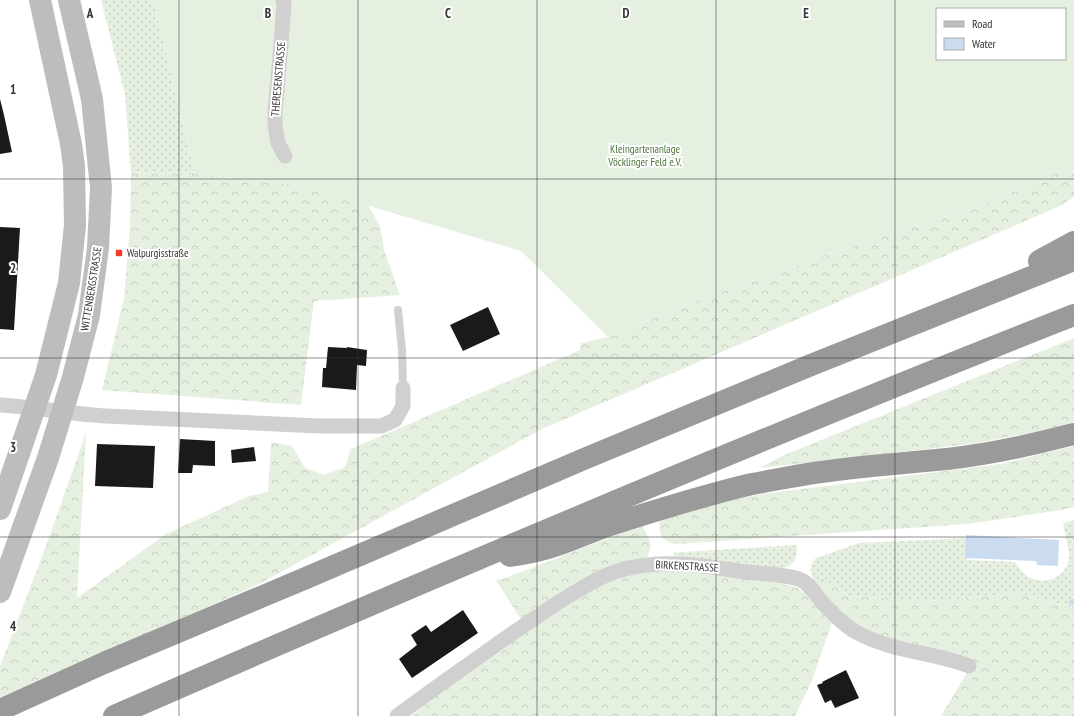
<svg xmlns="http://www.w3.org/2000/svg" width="1074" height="716" font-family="'PT Sans Narrow',sans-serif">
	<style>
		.grass { fill: url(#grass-dots) }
		.forest { fill: url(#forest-crowns) }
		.garden { fill: #e6f0e0; fill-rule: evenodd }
		.water { fill: #cbdcf1 }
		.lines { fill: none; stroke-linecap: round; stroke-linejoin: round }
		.stream { stroke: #cbdcf1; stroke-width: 6 }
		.building { fill: #1a1a1a }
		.service { stroke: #d0d0d0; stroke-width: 8 }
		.minor { stroke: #d0d0d0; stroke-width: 15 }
		.secondary { stroke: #bdbdbd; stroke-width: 22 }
		.motorway { stroke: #9a9a9a; stroke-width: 22 }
		.grid { fill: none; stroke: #333; stroke-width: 1; stroke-opacity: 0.55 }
		.poi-dot { fill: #f63a28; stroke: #fff; stroke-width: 1.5 }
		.labels { text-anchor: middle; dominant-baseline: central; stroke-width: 4; stroke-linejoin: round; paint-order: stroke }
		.street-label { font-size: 11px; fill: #333; stroke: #fff }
		.park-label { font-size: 11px; fill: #4c743a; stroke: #fff }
		.poi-label { font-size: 11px; fill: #333; stroke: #fff; text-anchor: start }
		.grid-label { font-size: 13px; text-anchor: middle; font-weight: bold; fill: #333; stroke: #fff; stroke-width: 4; stroke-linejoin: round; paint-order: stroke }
	</style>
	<defs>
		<pattern id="grass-dots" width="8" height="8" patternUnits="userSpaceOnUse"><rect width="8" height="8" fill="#e6f0e0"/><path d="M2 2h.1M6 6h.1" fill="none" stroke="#c6cec1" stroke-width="1.8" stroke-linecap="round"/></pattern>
		<pattern id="forest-crowns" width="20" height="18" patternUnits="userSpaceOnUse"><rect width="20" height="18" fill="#e6f0e0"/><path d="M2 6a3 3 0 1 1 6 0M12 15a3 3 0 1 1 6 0" fill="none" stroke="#c6cec1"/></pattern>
	</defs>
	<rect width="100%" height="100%" fill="#fff"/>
	<!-- grass -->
	<path class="grass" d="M101 0H153L195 174 131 173 125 95Z
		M1074 520V607L1015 593 939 601 849 596 821 577 815 585C811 573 807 568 816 558L859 543 968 538 967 560 1015 562C1019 567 1022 572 1027 576 1043 586 1064 579 1069 560 1070 553 1065 532 1063 524Z
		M797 545C797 561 795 564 780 569L679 557 674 555V553L681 552Z"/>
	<!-- forest -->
	<path class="forest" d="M1074 164V197L1060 206 896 277 542 429 259 584 0 702V666L43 554 86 433 77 598 166 534 249 496 268 492 271 442 292 446 305 468 324 475 345 467 351 449 580 350 581 343 608 337 688 304 823 256 973 208 1042 180Z
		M131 173 195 174 298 185 368 205 380 226 384 250 400 295 314 301 301 405 102 390 124 298 130 227Z
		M1074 338V422L1052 429 971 444 759 468 784 455Z
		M1074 446V507L1062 510 968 524 676 544C659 540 660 534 659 519L731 500 762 494 1001 464Z
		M642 525 649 539 651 546 647 558 769 579 797 588 806 594 821 577 849 596 939 601 1015 593 1074 607V716H941L970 668 911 650 834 617 812 680 795 716H412L522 621 496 580 503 579Z"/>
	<!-- garden -->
	<path class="garden" d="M153 0H1074V164L1042 180 973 208 823 256 688 304 608 337 521 251 298 185 195 174ZM937 9H1065V59H937Z"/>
	<!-- water -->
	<path class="water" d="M966 535 1059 540 1058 566 1037 565 1036 561 965 558Z"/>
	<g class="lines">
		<!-- stream -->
		<path class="stream" d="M1072 602H1074"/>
	</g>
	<!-- building -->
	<path class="building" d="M0 99 4 115 12 152 0 154Z
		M0 227 20 228 14 330 0 329Z
		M488 307 500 334 463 351 450 325Z
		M328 347 347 348V347L367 350 366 366 357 365 356 390 322 387 323 368H326Z
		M180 439 215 441V466L193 465 192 473H178Z
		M97 444 155 446 153 488 95 486Z
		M254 447 256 461 232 463 231 450Z
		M463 610 478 633 412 678 399 659 417 645 411 635 426 625 431 632Z
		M846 670 859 698 835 708 831 700 825 703 817 685 823 683 822 682Z"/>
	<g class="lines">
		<!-- service -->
		<path class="service" d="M398 310 402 350 403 388"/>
		<!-- minor -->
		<path class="minor" d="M283 0 284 4 281 44 275 112V125L278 143 285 156
			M0 405C36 407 70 414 106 416L320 426H381L395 420 403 406V388
			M397 716C430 691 464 668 497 644 520 628 543 612 567 597 585 586 604 574 625 569 662 559 701 565 738 571 758 574 779 573 799 579 809 583 815 593 821 601 830 611 847 628 858 633 893 652 933 652 969 666"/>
		<!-- secondary -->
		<path class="secondary" d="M0 509 46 375 69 283 75 225 74 166 71 144 40 0
			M0 592 48 458 73 377 89 315 98 248 101 188 92 99 69 0"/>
		<!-- motorway -->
		<path class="motorway" d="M1039 261 1074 242
			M510 556C523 554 535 552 548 548 569 542 589 532 610 525 657 510 704 495 752 484 775 480 798 475 821 472 862 466 905 463 947 459 990 454 1032 445 1074 434
			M0 710 104 663 306 578 584 459 811 365 1074 260
			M114 716C432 577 751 442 1074 315"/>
	</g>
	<!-- grid -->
	<path class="grid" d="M179 0V716M358 0V716M537 0V716M716 0V716M895 0V716M0 179H1074M0 358H1074M0 537H1074"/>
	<!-- markers -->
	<rect class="poi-dot" x="115" y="249" width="8" height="8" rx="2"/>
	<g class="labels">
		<!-- street labels -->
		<g class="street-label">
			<text transform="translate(278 79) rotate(-85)">THERESENSTRASSE</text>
			<text transform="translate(91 289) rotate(-81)">WITTENBERGSTRASSE</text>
			<text transform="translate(687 566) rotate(3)">BIRKENSTRASSE</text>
		</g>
		<!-- park labels -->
		<g class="park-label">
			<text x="645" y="149">Kleingartenanlage<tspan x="645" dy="13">Vöcklinger Feld e.V.</tspan></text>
		</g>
		<!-- poi labels -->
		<g class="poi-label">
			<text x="127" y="253">Walpurgisstraße</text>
		</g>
	</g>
	<g class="grid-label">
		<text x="90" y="18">A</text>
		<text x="268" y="18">B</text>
		<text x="448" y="18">C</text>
		<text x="626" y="18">D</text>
		<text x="806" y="18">E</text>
		<text x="13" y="94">1</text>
		<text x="13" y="273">2</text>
		<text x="13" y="452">3</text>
		<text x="13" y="631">4</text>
	</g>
	<!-- legend -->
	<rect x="936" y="8" width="130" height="52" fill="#ffffff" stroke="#adadad"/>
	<rect x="944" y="21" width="20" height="6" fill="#bdbdbd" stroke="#adadad"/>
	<text x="972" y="28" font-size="12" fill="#333333">Road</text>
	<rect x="944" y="38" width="20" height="12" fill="#cbdcf1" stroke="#adadad"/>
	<text x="972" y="48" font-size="12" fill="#333333">Water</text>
</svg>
